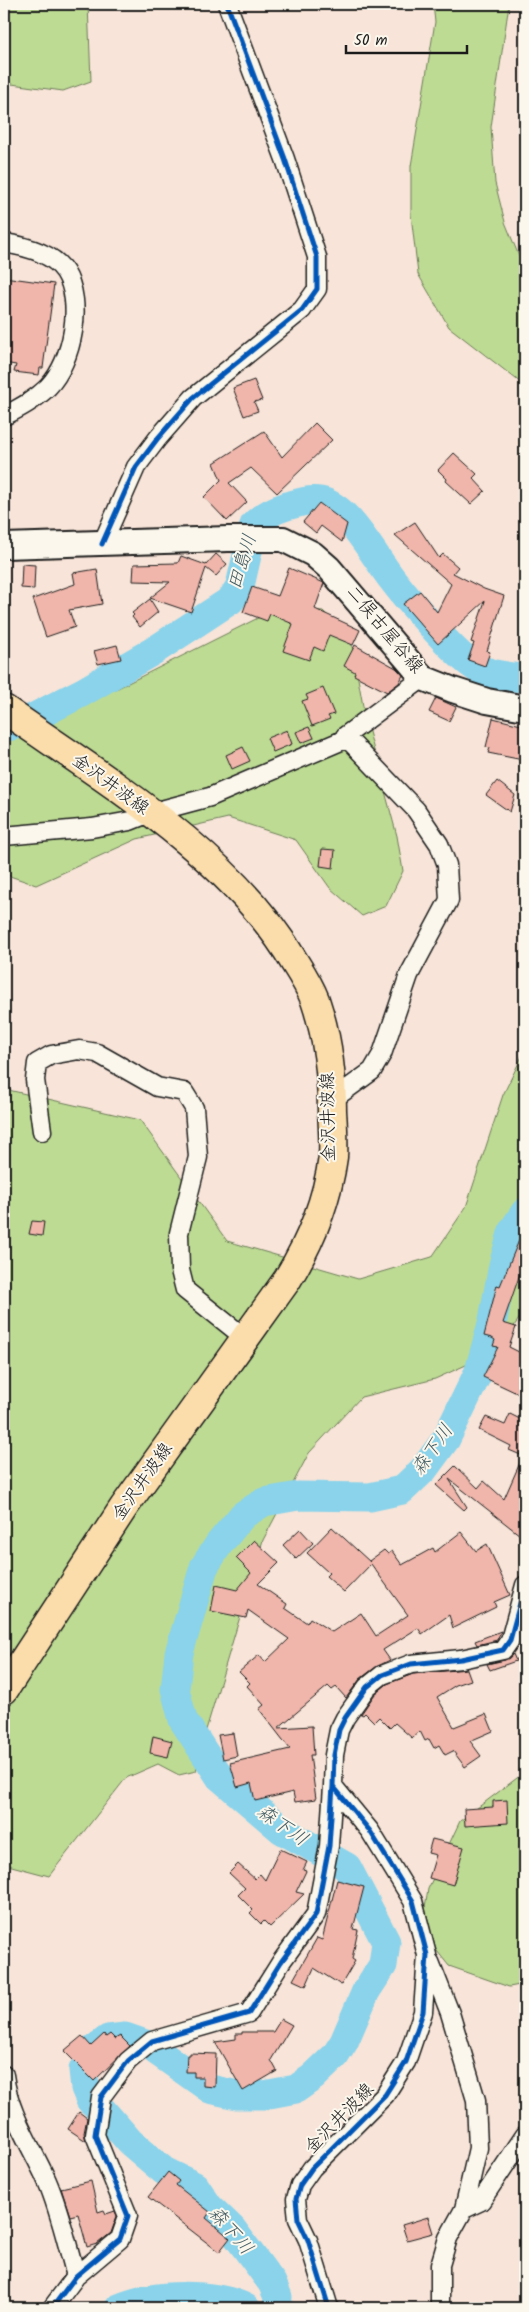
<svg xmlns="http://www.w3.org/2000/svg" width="529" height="2312" font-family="Kalam,'Klee One',sans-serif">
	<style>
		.green { fill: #bddb93; stroke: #6c7c58 }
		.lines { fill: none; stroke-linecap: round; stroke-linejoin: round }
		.river { stroke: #8ad3eb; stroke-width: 29 }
		.building { fill: #f0b6ab; stroke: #1c1c1c }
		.street-casing { stroke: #1c1c1c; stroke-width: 21 }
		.secondary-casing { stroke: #1c1c1c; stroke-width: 28 }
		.primary-casing { stroke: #1c1c1c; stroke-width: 31 }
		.street { stroke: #fbf7ec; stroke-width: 18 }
		.secondary { stroke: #fbf7ec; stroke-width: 24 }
		.primary { stroke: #fbddab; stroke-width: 28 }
		.cycleway-casing { stroke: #fbf7ec; stroke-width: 8 }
		.cycleway { stroke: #0057b8; stroke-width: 5 }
		.labels { text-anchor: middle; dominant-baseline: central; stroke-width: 4; stroke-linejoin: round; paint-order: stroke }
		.street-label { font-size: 18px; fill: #1c1c1c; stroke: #fbf7ec }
		.water-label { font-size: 19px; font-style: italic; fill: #425c64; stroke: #fbf7ec }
	</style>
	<rect width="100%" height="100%" fill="#f8e4d8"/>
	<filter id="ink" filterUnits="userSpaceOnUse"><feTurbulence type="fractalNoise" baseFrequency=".02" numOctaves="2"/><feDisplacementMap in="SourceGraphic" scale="10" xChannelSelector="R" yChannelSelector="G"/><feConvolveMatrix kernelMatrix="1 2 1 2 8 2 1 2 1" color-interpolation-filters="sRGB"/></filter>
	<g filter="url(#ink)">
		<!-- green -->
		<path class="green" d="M4 4H88L91 81 63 91 4 83Z
			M433 4H509L491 127 495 183 505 222 525 271V386L449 327 418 274 411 215V166L435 22Z
			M278 608 323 611 351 640 365 717 397 836 403 871 386 906 362 916 330 888 296 840 228 818 137 839 36 885 4 874V728L118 688Z
			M525 1050V1310L497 1351 435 1379 361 1397 309 1453 263 1540 203 1740 196 1771 179 1775 158 1764 126 1778 49 1876 4 1864V1089L140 1120 227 1241 358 1279 432 1257 466 1207 503 1095Z
			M525 1772V1984L509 1987 449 1966 421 1931 428 1889 460 1821Z"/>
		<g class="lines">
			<!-- river -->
			<path class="river" d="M4 728 21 724 83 692 155 650 231 600 240 586 254 525C263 515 274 510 287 506 297 503 309 499 320 501 345 505 368 546 382 565 397 588 455 656 477 668 492 675 509 677 525 678
				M119 2308C153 2293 213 2292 246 2308
				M277 2308 278 2297 272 2283 232 2229 209 2207 195 2186 164 2171 130 2142 103 2111 90 2100 85 2088 83 2070 92 2051 108 2039 125 2037 148 2045 210 2089 237 2095H264L296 2089 313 2077 335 2056 344 2042 366 1991 383 1965 386 1942 347 1867 282 1830 220 1777 183 1720 175 1689 179 1653 204 1567 219 1544 243 1515 264 1502 298 1496 370 1497 402 1490 424 1469 446 1439 479 1371 493 1320 503 1265 513 1230 525 1212"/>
		</g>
		<!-- building -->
		<path class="building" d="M4 277 54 284 43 368H40L39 375 14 372 16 365 4 363Z
			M254 380 262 400 254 402 258 411 244 416 233 388Z
			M315 423 332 440 277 493 251 468 229 483 247 502 227 521 204 497 221 480 214 463 264 431 282 457Z
			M454 453 477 474 473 478 485 491 471 504 446 481 447 479 438 470Z
			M319 503 347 524 342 542 321 526 316 533 303 522Z
			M415 522 439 558 443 554 458 567 453 573 484 589 504 596 487 651 490 652 485 666 468 660 474 643 471 642 485 601 438 644 403 604 420 591 437 612 451 584 395 535Z
			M216 554 227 564 216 576 206 568 191 612 150 598 170 582 133 581 134 564 178 563 181 556 206 565Z
			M22 564 35 565 34 589 21 588Z
			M289 568 324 583 315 609 360 630 353 645 329 635 323 651 314 647 309 660 283 651 293 624 270 614 267 621 243 612 252 587 278 596Z
			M97 569 102 604 69 610 75 627 46 637 33 599 75 584 73 573Z
			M150 599 158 612 140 627 132 617 134 615 132 613Z
			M117 645 121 659 98 664 94 651Z
			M355 645 396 668 403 675 399 683 387 692 354 675 355 672 344 666Z
			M323 688 334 714 328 716 330 719 312 726 302 701 308 699 306 695Z
			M436 698 456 707 449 721 429 712Z
			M493 718 525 726 523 760 488 753 490 748 486 747Z
			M309 727 314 738 301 743 296 732Z
			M287 730 292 744 273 752 267 738Z
			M243 747 250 761 232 769 226 755Z
			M497 781 515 795 510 812 486 795Z
			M322 849 335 850 333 868 320 866Z
			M32 1221 44 1222 42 1236 29 1234Z
			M525 1226V1272L521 1271 503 1323 516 1327 509 1347 525 1355V1385L521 1395 483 1377 498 1347 493 1346 495 1340 492 1338 484 1336 497 1285 500 1286Z
			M510 1414 524 1421 525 1418V1529L520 1535 449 1479 467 1507 464 1510 436 1485 455 1466 478 1488 484 1481 504 1499 523 1456 509 1450 511 1446 479 1430 486 1417 505 1425Z
			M332 1527 370 1562 369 1561 384 1550 388 1554 392 1551 402 1565 433 1548 435 1552 461 1532 476 1551 487 1544 510 1595 494 1602 496 1607 453 1628 449 1615 422 1634 418 1628 383 1650 390 1660 376 1667 360 1679 346 1698 336 1687 332 1690 328 1686 278 1728 312 1726 314 1755H310L316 1799 295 1802 293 1792 255 1801 251 1783 237 1787 230 1763 290 1749 259 1709 264 1705 247 1686 250 1683 239 1672 259 1655 265 1662 289 1639 248 1610 246 1618 211 1611 216 1585 237 1590 251 1573 236 1558 254 1540 279 1563 258 1584 287 1604 285 1608 307 1623 310 1618 332 1632 361 1613 376 1636 408 1615 371 1564 344 1592 326 1576 329 1573 307 1553Z
			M300 1529 313 1543 296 1559 283 1545Z
			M501 1631 497 1640 477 1645 475 1641Z
			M513 1654 516 1661 490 1670 487 1664 505 1660Z
			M467 1669 471 1680 456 1685 437 1697 454 1727 486 1714 493 1731 470 1741 481 1756 465 1767 453 1751 445 1755 439 1745 434 1748 429 1739 425 1741 420 1731 412 1738 395 1723 390 1728 379 1717 374 1722 365 1713 363 1715 361 1714 375 1694 387 1684 413 1674Z
			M233 1733 237 1756 223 1759 218 1735Z
			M153 1736 172 1741 168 1757 150 1753Z
			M507 1800 508 1823 465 1826 464 1809 493 1807V1801Z
			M432 1839 464 1847 453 1885 429 1878 436 1855 428 1853Z
			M280 1849 307 1862 303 1870 306 1871 296 1892 304 1894 270 1927 264 1921 261 1924 250 1913 253 1910 238 1895 245 1888 229 1873 238 1864 255 1879 260 1874 265 1880Z
			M337 1880 364 1887 353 1929 358 1930 352 1959 355 1961 341 1985 314 1968 306 1986 293 1980 317 1938 322 1940Z
			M281 2019 292 2025 271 2060 277 2071 243 2091 215 2042 236 2039V2034H242V2032H273Z
			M104 2034 106 2037 110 2034 115 2039 120 2036 130 2046 94 2081 64 2051 82 2036 91 2046Z
			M190 2053 216 2054 215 2087 203 2086V2077H194V2072H186L187 2055H190Z
			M79 2112 87 2118 84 2133 86 2141 68 2129Z
			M168 2172 179 2181 176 2185 210 2212 206 2218 230 2238 219 2252 148 2197Z
			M91 2181 98 2212 104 2210 106 2214 115 2211 117 2216 111 2233 97 2244 87 2247 78 2214 70 2216 61 2188Z
			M428 2217 433 2233 407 2240 402 2225Z"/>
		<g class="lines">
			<defs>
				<path id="street" d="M4 243C24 246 53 253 65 272 84 302 73 361 48 387 35 400 20 408 4 416
					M102 544 136 467 158 438 193 398 302 310 317 289V257L285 159 227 4
					M4 836 92 828 130 821 150 813 210 797 348 738
					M332 1100 372 1071 382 1054 409 975 449 900 447 865 439 844 416 810 345 736 423 678
					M42 1131 35 1080 37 1063 51 1055 79 1050 97 1053 157 1087 184 1092 194 1108 198 1157 179 1233 180 1270 185 1290 245 1338
					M430 1962 450 2013 476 2100 478 2148 464 2209 448 2238 440 2265V2303L442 2308
					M4 2075C9 2115 31 2145 47 2181 60 2211 67 2245 76 2276
					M464 2209 481 2201 525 2135
					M52 2308 76 2276 120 2239 128 2216 95 2135 101 2097 128 2061 152 2041 249 2013 281 1962 316 1914 329 1846 333 1786
					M329 2308 308 2240 298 2219 296 2199 300 2185 312 2168 385 2095 406 2062 423 2012 427 1955 413 1901 370 1831 333 1786 334 1755 339 1730 345 1718 367 1687 382 1675 411 1664 461 1659 503 1650 510 1640 525 1585"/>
				<path id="secondary" d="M4 546 228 539H283L313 554 329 568 423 678 453 690 487 701 525 708"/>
				<path id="primary" d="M4 709C104 779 233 856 295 963 302 974 310 987 315 1000 327 1035 332 1074 332 1111 333 1126 334 1142 333 1157 327 1202 311 1241 287 1280L124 1507 4 1690"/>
			</defs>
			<!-- street casing -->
			<use href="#street" class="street-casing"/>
			<!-- secondary casing -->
			<use href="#secondary" class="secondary-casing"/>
			<!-- primary casing -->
			<use href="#primary" class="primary-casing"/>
			<!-- street -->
			<use href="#street" class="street"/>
			<!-- secondary -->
			<use href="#secondary" class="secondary"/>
			<!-- primary -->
			<use href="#primary" class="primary"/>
			<defs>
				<path id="cycleway" d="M102 544 136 467 158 438 193 398 302 310 317 289V257L285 159 227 4
					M52 2308 76 2276 120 2239 128 2216 95 2135 101 2097 128 2061 152 2041 249 2013 281 1962 316 1914 329 1846 333 1786
					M329 2308 308 2240 298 2219 296 2199 300 2185 312 2168 385 2095 406 2062 423 2012 427 1955 413 1901 370 1831 333 1786 334 1755 339 1730 345 1718 367 1687 382 1675 411 1664 461 1659 503 1650 510 1640 525 1585"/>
			</defs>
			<!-- cycleway casing -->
			<use href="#cycleway" class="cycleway-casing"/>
			<!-- cycleway -->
			<use href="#cycleway" class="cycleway"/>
		</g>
	</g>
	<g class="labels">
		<!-- street labels -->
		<g class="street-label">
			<text transform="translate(384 630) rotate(50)">二俣古屋谷線</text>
			<text transform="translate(110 785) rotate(36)">金沢井波線</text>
			<text transform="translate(329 1117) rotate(-91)">金沢井波線</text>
			<text transform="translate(143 1482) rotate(-55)">金沢井波線</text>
			<text transform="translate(340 2119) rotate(-46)">金沢井波線</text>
		</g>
		<!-- water labels -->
		<g class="water-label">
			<text transform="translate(243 562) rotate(-73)">田島川</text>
			<text transform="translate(433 1450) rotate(-55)">森下川</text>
			<text transform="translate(282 1826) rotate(35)">森下川</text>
			<text transform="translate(230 2231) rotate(49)">森下川</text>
		</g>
	</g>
	<!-- margin -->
	<rect width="529" height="2312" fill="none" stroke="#fbf7ec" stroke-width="20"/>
	<rect x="10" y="10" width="509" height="2292" fill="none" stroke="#1c1c1c" stroke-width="2" filter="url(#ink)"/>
	<!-- scale -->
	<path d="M346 45v8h121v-8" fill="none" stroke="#1c1c1c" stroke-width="2.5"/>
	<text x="354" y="45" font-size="15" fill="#1c1c1c" stroke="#fbf7ec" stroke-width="4" paint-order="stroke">50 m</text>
</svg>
